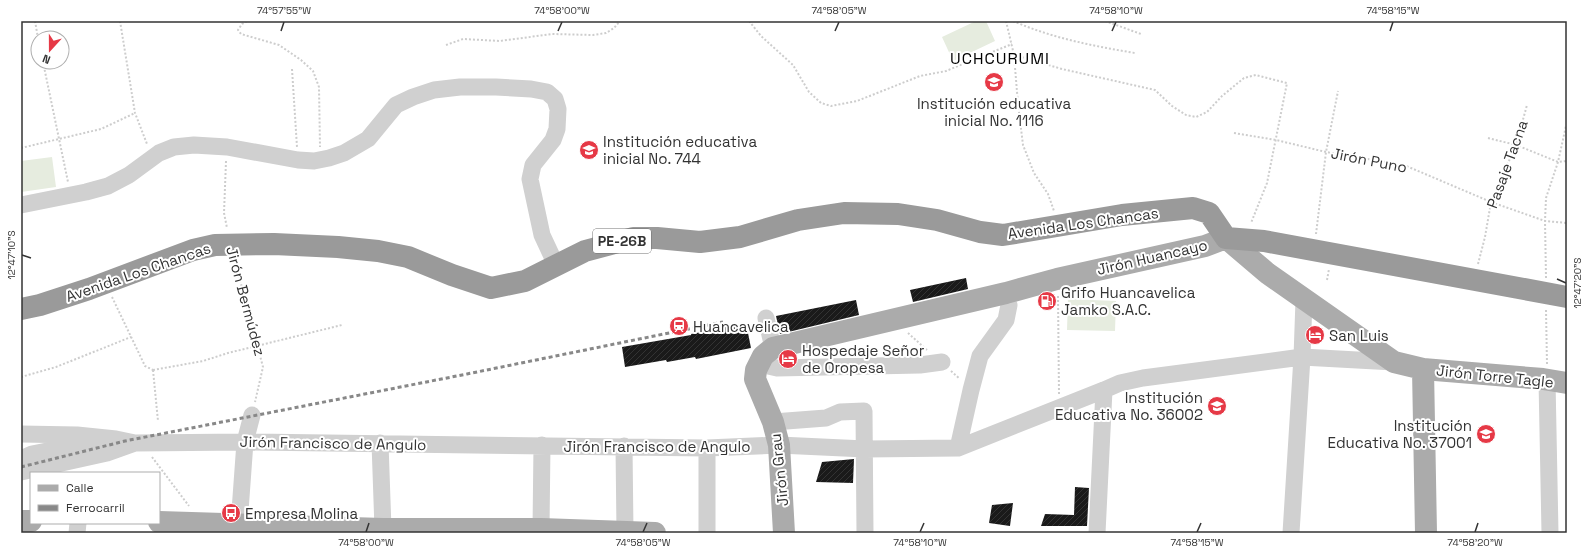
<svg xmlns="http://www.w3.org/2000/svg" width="1588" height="554" font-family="'Space Grotesk',sans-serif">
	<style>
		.pitch { fill: #e6ecdf }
		.building { fill: url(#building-hatch) }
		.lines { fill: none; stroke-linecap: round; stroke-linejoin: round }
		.path { stroke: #cdcdcd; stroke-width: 2; stroke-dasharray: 2 2; stroke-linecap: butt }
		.minor { stroke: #d0d0d0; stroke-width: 17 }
		.major { stroke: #ababab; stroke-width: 22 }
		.highway { stroke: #9a9a9a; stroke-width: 22 }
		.rail { stroke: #888; stroke-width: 3; stroke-dasharray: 4 3; stroke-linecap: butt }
		.ticks { fill: none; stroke: #333; stroke-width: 1.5 }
		.labels { text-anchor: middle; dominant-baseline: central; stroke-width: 4; stroke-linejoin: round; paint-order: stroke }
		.shield { fill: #fff; stroke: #707070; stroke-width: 1 }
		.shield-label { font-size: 14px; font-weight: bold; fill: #333 }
		.poi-label { font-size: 15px; fill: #333; stroke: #fff; text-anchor: start }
		.street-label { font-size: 15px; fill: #333; stroke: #fff }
		.neighbourhood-label { font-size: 16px; letter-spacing: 1px; fill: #000; stroke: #fff }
		.neatline { fill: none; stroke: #333; stroke-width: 1.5 }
		.ticks-label { font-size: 10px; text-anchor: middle; fill: #333 }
	</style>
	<defs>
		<pattern id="building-hatch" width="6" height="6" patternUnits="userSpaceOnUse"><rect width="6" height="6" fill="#1a1a1a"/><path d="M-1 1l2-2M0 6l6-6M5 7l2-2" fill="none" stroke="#333"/></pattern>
	</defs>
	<rect width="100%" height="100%" fill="#fff"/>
	<!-- pitch -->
	<path class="pitch" d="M976 21H986L995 41 953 61 942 37Z
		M52 157 56 187 21 192V161Z
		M1068 299 1116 301 1115 331 1067 330Z"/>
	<!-- building -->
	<path class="building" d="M966 278 968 289 913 302 910 290Z
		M856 300 859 315 780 334 776 316Z
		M746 323 751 348 696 359 695 357 667 362 666 360 625 367 622 347 691 335V334Z
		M854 459 853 483 816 482 822 462Z
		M1075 487 1089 488 1087 526H1041L1045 514 1074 515Z
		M1013 503 1010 526 989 523 992 505Z"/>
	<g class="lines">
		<!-- path -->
		<path class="path" d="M35 21 38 38
			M120 21 135 113 147 144
			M247 21 242 24 238 30 241 34 279 45 301 60 313 71 319 87 320 147
			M749 21 761 36 793 65 809 92 821 103 831 106 857 101 920 76 946 71 1012 44
			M1006 21 1014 55 1018 104 1023 145 1034 173 1048 194 1054 211
			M1013 21C1052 38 1093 46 1135 53
			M1105 21 1141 34
			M446 45 463 39 500 41 552 34 593 35 606 33 614 28 620 21
			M1014 55 1062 69 1155 90 1172 106 1186 115 1196 117 1207 112 1222 96 1244 78 1256 75 1287 83 1267 183 1251 223
			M43 62 68 182
			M292 69 297 147
			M1234 133 1276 140 1326 152 1404 165 1491 202 1545 221 1567 223
			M1488 138 1516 145 1558 162 1567 161
			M21 148 101 129 135 113
			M226 161 224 213 227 228
			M1316 234 1326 152 1338 91
			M235 261 263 367 255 402
			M1478 264 1485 237 1491 202 1516 145 1527 105
			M1546 278 1545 221 1546 198 1558 162 1566 126
			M1327 280 1329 269
			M1058 296 1059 394
			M112 297 145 366 153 370
			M1546 310 1547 364
			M908 333 927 350
			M153 370 203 361 228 353 342 325
			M153 370 158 421
			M951 371 960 379
			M21 377 56 367 131 337
			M152 457 189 506"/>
		<!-- minor -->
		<path class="minor" d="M21 205 86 192 108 186 129 175 159 153 174 147 194 145 227 147 298 160 314 161 329 158 344 153 368 139 396 105 413 97 434 90 460 87H496L531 89 547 92 555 99 558 109 557 129 553 140 533 165 530 179 542 235 556 265
			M766 318 773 348
			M759 364 777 368 920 365 942 362
			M1547 380 1550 533
			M773 422 826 418 840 412 864 411 865 533
			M21 434 77 435 116 439 135 443 245 442 707 448 779 445 865 449 958 448 1104 390 1120 383 1143 378 1302 357 1394 362
			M380 443 383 529
			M624 446 625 532
			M958 448 971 390 980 356 1006 320 1009 305 1006 293
			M21 459 32 454 92 442
			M21 472 107 453 135 443
			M239 525 245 442 252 415
			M541 529 542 445
			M77 533 78 523
			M707 533V448
			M1097 533 1104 390
			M1291 533 1302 357 1304 300"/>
		<!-- major -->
		<path class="major" d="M1423 369 1426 533
			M21 521H31
			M159 522 383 529H541L655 533
			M784 533 779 445 773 422 755 379 756 370 763 356 773 348 1006 293 1057 279 1205 246 1226 238 1267 273 1394 362 1423 369 1543 379 1567 383"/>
		<!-- highway -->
		<path class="highway" d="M21 309 40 305 89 289 193 250 215 245 274 244 338 247 378 251 408 257 452 275 491 288 525 281 585 251 633 238H657L700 242 740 237 798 220 844 213 898 214 937 220 980 232 1003 235 1122 215 1193 208 1209 213 1226 238 1264 241 1567 297"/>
		<!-- rail -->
		<path class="rail" d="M21 467 125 441 467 374 723 322"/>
	</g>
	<!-- ticks -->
	<path class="ticks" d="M281 31 284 22M558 31 562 22M835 31 839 22M1112 31 1116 22M1390 31 1393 22M22 255 31 258M1557 279 1566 283M366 532 369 523M643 532 647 523M920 532 924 523M1197 532 1201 523M1475 532 1478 523"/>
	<!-- icons -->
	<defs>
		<symbol id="school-disc" viewBox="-11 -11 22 22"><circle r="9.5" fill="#e63946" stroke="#fff"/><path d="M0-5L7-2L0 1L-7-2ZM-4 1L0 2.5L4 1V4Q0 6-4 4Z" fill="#fff"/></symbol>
		<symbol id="fuel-disc" viewBox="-11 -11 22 22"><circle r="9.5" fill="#e63946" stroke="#fff"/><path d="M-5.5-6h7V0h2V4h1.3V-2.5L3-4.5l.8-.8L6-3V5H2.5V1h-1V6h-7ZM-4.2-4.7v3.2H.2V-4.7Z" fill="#fff"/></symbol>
		<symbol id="station-disc" viewBox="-11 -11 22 22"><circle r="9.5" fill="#e63946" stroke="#fff"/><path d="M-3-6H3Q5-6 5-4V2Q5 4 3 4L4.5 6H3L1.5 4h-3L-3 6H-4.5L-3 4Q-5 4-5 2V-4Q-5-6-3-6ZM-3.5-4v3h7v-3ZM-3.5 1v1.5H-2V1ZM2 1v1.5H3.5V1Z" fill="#fff"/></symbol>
		<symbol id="hotel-disc" viewBox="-11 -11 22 22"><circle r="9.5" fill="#e63946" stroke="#fff"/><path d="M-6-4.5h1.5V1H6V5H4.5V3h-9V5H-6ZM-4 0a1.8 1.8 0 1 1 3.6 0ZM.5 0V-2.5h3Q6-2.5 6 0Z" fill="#fff"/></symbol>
		<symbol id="bus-disc" viewBox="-11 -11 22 22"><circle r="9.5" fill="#e63946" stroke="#fff"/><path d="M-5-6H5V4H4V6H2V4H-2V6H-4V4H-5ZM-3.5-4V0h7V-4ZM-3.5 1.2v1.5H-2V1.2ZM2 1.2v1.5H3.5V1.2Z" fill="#fff"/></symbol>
	</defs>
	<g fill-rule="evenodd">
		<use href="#school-disc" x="983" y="71" width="22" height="22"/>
		<use href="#school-disc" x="578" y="139" width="22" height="22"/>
		<use href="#fuel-disc" x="1036" y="290" width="22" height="22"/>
		<use href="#station-disc" x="668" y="315" width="22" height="22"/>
		<use href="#hotel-disc" x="1304" y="324" width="22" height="22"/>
		<use href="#hotel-disc" x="777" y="348" width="22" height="22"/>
		<use href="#school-disc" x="1206" y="395" width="22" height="22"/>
		<use href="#school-disc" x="1475" y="423" width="22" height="22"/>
		<use href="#bus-disc" x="220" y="502" width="22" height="22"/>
	</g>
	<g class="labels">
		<!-- shield labels -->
		<rect class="shield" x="593" y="229" width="58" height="24" rx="3"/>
		<g class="shield-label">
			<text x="622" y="241">PE-26B</text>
		</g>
		<!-- poi labels -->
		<g class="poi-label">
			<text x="994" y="103" text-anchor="middle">Institución educativa<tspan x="994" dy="17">inicial No. 1116</tspan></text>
			<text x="603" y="141">Institución educativa<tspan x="603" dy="17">inicial No. 744</tspan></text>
			<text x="1061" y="292">Grifo Huancavelica<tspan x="1061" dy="17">Jamko S.A.C.</tspan></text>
			<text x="693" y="326">Huancavelica</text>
			<text x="1329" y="335">San Luis</text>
			<text x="802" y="350">Hospedaje Señor<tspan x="802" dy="17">de Oropesa</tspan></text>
			<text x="1203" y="397" text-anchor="end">Institución<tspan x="1203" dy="17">Educativa No. 36002</tspan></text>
			<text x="1472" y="425" text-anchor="end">Institución<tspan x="1472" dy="17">Educativa No. 37001</tspan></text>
			<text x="245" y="513">Empresa Molina</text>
		</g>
		<!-- street labels -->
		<g class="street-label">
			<text transform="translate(1369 160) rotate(11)">Jirón Puno</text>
			<text transform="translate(1507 164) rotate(-70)">Pasaje Tacna</text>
			<text transform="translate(1083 223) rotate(-8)">Avenida Los Chancas</text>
			<text transform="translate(1152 257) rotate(-13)">Jirón Huancayo</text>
			<text transform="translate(138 272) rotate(-19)">Avenida Los Chancas</text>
			<text transform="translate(246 301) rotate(75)">Jirón Bermúdez</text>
			<text transform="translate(1495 376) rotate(6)">Jirón Torre Tagle</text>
			<text transform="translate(333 443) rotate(1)">Jirón Francisco de Angulo</text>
			<text x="657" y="446">Jirón Francisco de Angulo</text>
			<text transform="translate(779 470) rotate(-96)">Jirón Grau</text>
		</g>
		<!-- neighbourhood labels -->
		<g class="neighbourhood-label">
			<text x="1000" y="58">UCHCURUMI</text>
		</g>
	</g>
	<!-- border -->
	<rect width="1588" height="554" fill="none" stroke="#ffffff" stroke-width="44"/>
	<!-- legend -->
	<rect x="30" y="472" width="130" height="52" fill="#ffffff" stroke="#adadad"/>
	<rect x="38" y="485" width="20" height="6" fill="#ababab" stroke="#adadad"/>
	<text x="66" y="492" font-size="12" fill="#333333">Calle</text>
	<rect x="38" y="505" width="20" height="6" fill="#888888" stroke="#adadad"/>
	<text x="66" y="512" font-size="12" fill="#333333">Ferrocarril</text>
	<!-- north arrow -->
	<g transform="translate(50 50) rotate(201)"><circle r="19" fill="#ffffff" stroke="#adadad"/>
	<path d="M0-3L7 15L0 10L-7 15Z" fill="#e63946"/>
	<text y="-6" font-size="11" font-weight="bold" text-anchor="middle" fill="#333333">N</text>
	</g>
	<rect x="22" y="22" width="1544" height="510" class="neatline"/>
	<g class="ticks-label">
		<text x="284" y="14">74°57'55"W</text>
		<text x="562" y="14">74°58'00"W</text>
		<text x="839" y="14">74°58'05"W</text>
		<text x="1116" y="14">74°58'10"W</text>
		<text x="1393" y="14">74°58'15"W</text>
		<text transform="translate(11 255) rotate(-90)" y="4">12°47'10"S</text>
		<text transform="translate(1577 283) rotate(-90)" y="4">12°47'20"S</text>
		<text x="366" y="546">74°58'00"W</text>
		<text x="643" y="546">74°58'05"W</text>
		<text x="920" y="546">74°58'10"W</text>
		<text x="1197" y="546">74°58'15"W</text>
		<text x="1475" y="546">74°58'20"W</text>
	</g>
</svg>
